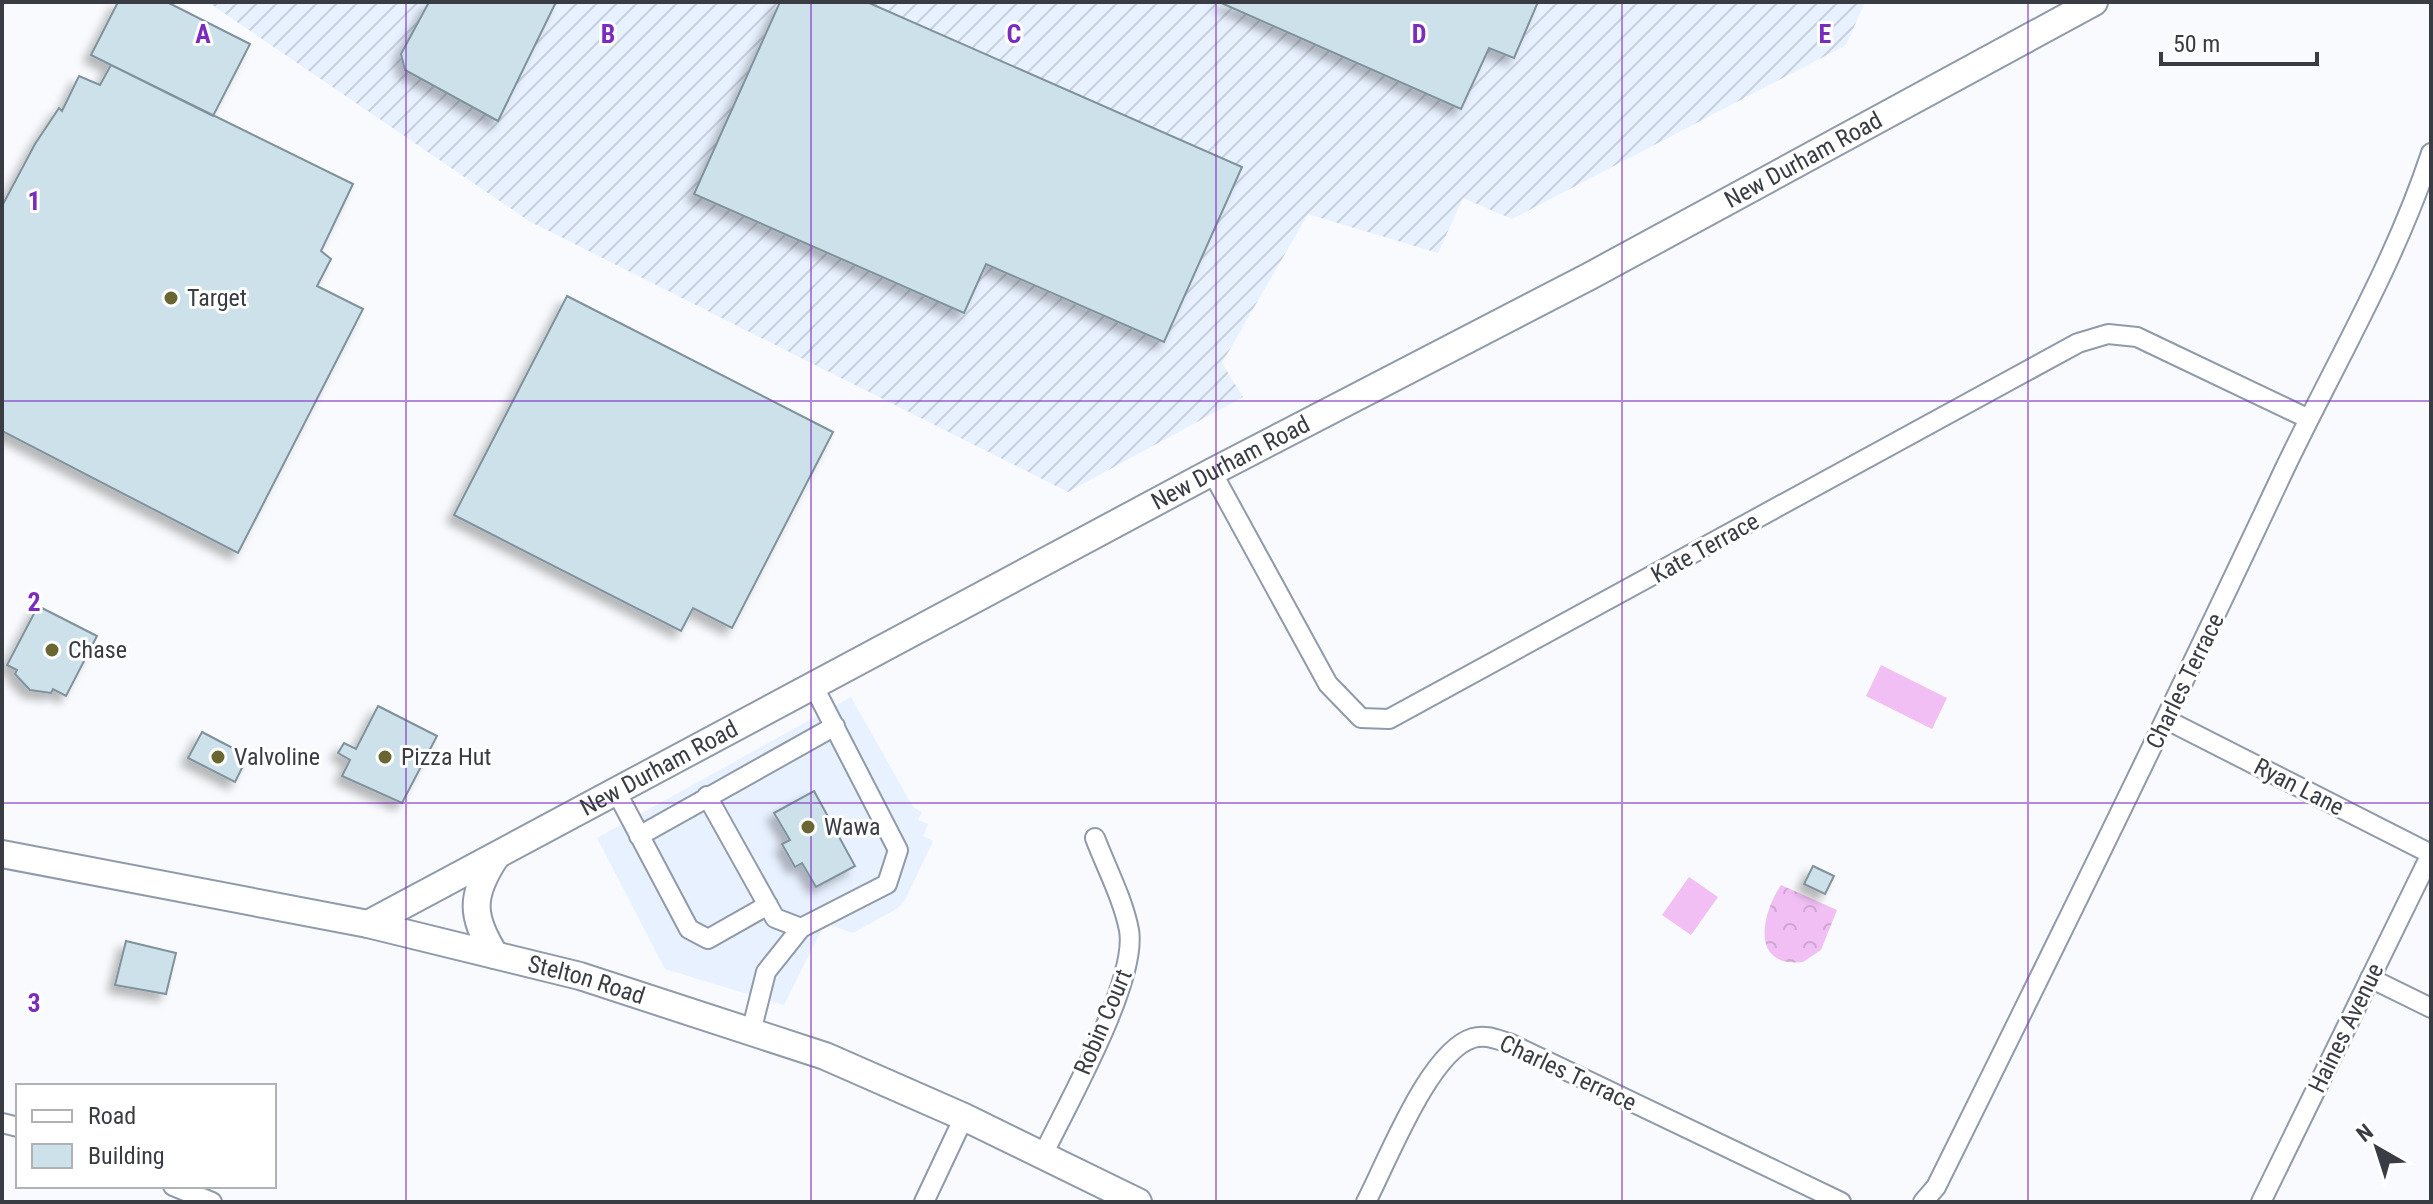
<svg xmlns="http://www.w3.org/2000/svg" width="2433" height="1204" font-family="'Roboto Condensed',sans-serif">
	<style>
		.built { fill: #e8f1ff }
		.industrial { fill: url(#industrial-furrows) }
		.park { fill: url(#park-crowns) }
		.pitch { fill: #f1bff4 }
		.building { fill: #cde1eb; stroke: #7f929c; stroke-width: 2; filter: url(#shadow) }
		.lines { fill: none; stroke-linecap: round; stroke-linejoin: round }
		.street-casing { stroke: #909aaa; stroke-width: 22 }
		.secondary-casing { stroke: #909aaa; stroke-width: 30 }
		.street { stroke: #fff; stroke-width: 18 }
		.secondary { stroke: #fff; stroke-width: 26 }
		.grid { fill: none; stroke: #7b2cbf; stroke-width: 2; stroke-opacity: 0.55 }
		.poi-dot { fill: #6a6633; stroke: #fff; stroke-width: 3 }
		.labels { text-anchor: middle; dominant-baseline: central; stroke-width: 6; stroke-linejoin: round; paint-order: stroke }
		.street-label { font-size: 24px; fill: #393d43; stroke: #fff }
		.poi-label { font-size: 24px; fill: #393d43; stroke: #fff; text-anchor: start }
		.grid-label { font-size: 26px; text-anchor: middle; font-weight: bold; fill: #7b2cbf; stroke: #fff; stroke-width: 6; stroke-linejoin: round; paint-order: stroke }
	</style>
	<defs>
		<pattern id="industrial-furrows" width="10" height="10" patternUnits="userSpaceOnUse" patternTransform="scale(2)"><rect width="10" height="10" fill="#e8f1ff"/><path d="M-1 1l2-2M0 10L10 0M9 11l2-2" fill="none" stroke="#c8d0dc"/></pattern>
		<pattern id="park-crowns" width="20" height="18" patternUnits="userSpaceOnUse" patternTransform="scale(2)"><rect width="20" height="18" fill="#f1bff4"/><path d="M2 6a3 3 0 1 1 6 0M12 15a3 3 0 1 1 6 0" fill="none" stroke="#cfa5d2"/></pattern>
		<filter id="shadow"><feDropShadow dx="-7" dy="7" stdDeviation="4" flood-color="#0004"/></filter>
	</defs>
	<rect width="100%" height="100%" fill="#f8fafd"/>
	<!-- built -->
	<path class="built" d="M851 697 913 807 922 812 918 820 928 824 923 836 933 841 905 900 898 908 853 933 825 923 784 1005 665 969 597 838Z"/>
	<!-- industrial -->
	<path class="industrial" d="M208 2H1865L1846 45 1512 219 1463 198 1438 253 1308 214 1222 363 1243 397 1068 492 529 221Z"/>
	<!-- park -->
	<path class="park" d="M1781 885 1837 910 1821 950 1803 962C1749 968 1762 913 1781 885Z"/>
	<!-- pitch -->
	<path class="pitch" d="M1881 665 1947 698 1932 729 1866 696Z
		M1689 877 1718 897 1691 935 1662 915Z"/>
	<!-- building -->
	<path class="building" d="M118 2H167L250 44 213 116 91 55Z
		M429 2H556L498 121 405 70 401 54Z
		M780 2H867L1242 167 1164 342 986 264 964 313 694 194Z
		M1219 2H1538L1514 58 1489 48 1461 109Z
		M111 65 353 184 321 251 331 259 317 286 363 309 238 553 2 431V206L35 144 59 108 62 111 79 76 100 85Z
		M567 296 833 432 732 628 693 608 681 631 454 515Z
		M38 606 97 636 66 696 53 689 51 693 30 690 15 674 17 670 7 665Z
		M378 706 437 736 402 803 342 776 350 760 338 753 344 743 356 749Z
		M202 732 248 756 235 782 188 758Z
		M814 791 855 866 816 887 802 863 795 867 782 844 790 840 774 813Z
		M1813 866 1834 876 1825 894 1804 884Z
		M126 941 176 953 166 994 115 985Z"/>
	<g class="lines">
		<defs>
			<path id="street" d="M1212 472 1328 684 1361 718 1389 719 2078 343 2108 334 2137 337 2309 419
				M2167 720 2431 854
				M617 793 689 929 708 939 768 905
				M707 796 775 918 801 928
				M639 836 835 726
				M2370 978 2431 1008
				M751 1032 766 972 801 928 887 884 898 850 814 687
				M2 1123 18 1127
				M1042 1157C1066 1106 1138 981 1129 930 1123 899 1106 867 1095 838
				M173 1186 212 1202
				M924 1202 964 1117
				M1366 1202C1387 1162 1429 1051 1473 1038 1486 1034 1498 1040 1509 1043L1841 1202
				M1923 1202 1936 1187C2054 949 2171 711 2284 470 2334 365 2395 263 2431 153
				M2261 1202 2431 854"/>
			<g id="secondary">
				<path id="s1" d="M2 854 368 924 580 976 825 1056 964 1117 1138 1202"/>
				<path d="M495 858C470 896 471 917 495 955"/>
				<path id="s2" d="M368 924 1212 472 1590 276 2094 2"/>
			</g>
		</defs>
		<!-- street casing -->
		<use href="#street" class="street-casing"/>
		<!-- secondary casing -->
		<use href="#secondary" class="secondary-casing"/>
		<!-- street -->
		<use href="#street" class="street"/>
		<!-- secondary -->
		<use href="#secondary" class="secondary"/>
	</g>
	<!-- grid -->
	<path class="grid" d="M406 2V1202M811 2V1202M1216 2V1202M1622 2V1202M2028 2V1202M2 401H2431M2 803H2431"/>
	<!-- markers -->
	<g class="poi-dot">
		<circle cx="171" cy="298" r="8"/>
		<circle cx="52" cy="650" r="8"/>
		<circle cx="218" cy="757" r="8"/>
		<circle cx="385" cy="757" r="8"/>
		<circle cx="808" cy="827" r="8"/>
	</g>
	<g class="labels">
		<!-- street labels -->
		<g class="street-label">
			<text stroke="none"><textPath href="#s2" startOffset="1626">New Durham Road</textPath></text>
			<text stroke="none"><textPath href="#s2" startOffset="978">New Durham Road</textPath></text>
			<text transform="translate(1705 548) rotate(-29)">Kate Terrace</text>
			<text transform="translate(2185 681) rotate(-64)">Charles Terrace</text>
			<text stroke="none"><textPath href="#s2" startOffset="330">New Durham Road</textPath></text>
			<text transform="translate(2299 787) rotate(27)">Ryan Lane</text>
			<text stroke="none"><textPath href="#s1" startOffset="598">Stelton Road</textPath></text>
			<text transform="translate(1103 1022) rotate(-67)">Robin Court</text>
			<text transform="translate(2346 1028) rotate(-64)">Haines Avenue</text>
			<text transform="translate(1568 1073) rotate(25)">Charles Terrace</text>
		</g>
		<!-- poi labels -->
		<g class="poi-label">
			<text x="187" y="298">Target</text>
			<text x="68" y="650">Chase</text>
			<text x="234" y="757">Valvoline</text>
			<text x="401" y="757">Pizza Hut</text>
			<text x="824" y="827">Wawa</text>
		</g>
	</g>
	<g class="grid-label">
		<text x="203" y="43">A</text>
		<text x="608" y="43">B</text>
		<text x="1014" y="43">C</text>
		<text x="1419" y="43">D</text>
		<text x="1825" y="43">E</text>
		<text x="34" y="210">1</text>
		<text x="34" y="611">2</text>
		<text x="34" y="1012">3</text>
	</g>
	<!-- border -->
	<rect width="2433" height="1204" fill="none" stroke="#393d43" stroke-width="8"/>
	<!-- legend -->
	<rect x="16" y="1084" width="260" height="104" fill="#ffffff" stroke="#b0b1b4" stroke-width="2"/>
	<rect x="32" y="1110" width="40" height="12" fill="#ffffff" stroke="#b0b1b4" stroke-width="2"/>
	<text x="88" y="1124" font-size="24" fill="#393d43">Road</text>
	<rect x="32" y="1144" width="40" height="24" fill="#cde1eb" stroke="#b0b1b4" stroke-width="2"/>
	<text x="88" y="1164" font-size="24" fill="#393d43">Building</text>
	<!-- north arrow -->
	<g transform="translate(2377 1148) rotate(321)" stroke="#ffffff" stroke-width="6" paint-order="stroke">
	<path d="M0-6L14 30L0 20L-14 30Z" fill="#393d43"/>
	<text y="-12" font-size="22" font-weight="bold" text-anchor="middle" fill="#393d43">N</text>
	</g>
	<!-- scale -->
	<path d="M2161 52v12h156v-12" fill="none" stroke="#393d43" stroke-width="4"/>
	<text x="2173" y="52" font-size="24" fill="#393d43" stroke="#ffffff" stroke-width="6" paint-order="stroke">50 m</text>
</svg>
